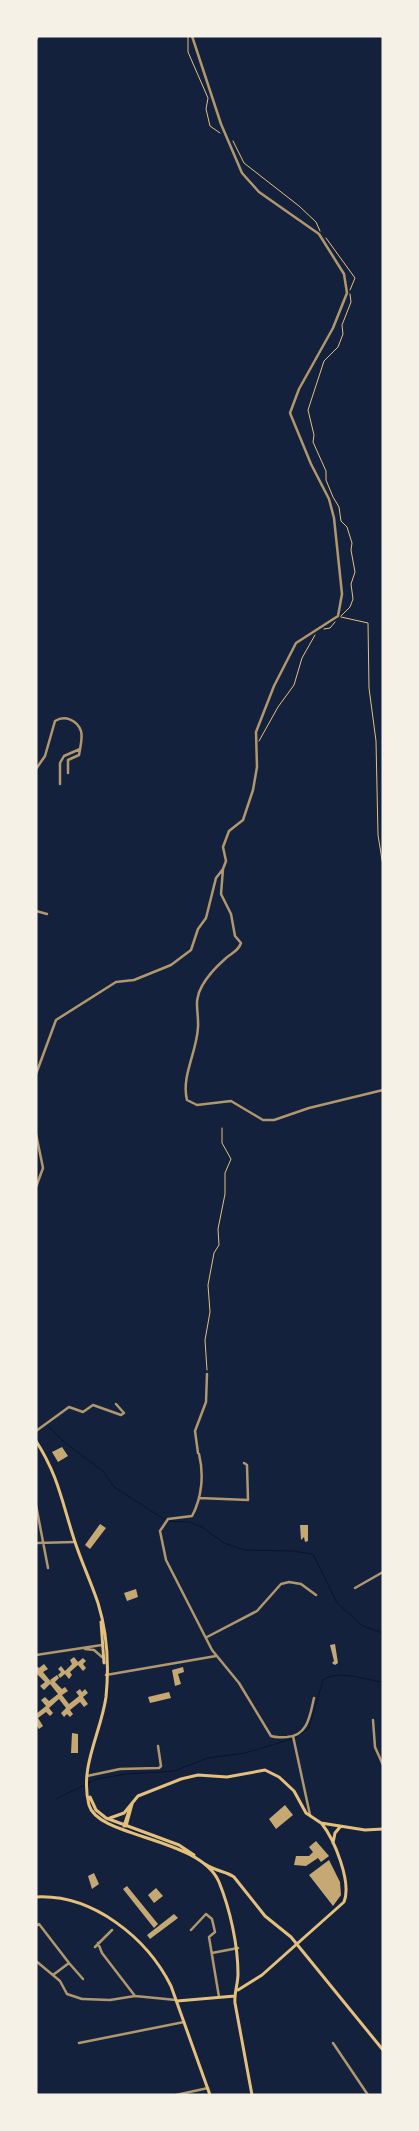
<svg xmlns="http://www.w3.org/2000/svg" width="419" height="2131" font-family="'Space Grotesk',sans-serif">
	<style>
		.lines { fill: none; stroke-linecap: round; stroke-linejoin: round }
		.stream { stroke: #0b132b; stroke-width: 1 }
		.building { fill: #c6a872 }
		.path { stroke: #e5c07b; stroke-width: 1 }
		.minor { stroke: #b1986c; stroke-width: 2.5 }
		.secondary { stroke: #e5c07b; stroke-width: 3 }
	</style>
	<rect width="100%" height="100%" fill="#14213d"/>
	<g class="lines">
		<!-- stream -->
		<path class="stream" d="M47 1425 65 1443 103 1471 114 1487 167 1521 189 1522 202 1527 224 1543 244 1550 293 1551 313 1554 337 1603 363 1626 383 1633
			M56 1799 97 1779 126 1774 174 1771 208 1758 245 1753 295 1738 309 1728 323 1680C339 1669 365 1680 383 1682"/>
	</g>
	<!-- building -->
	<path class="building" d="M62 1447 68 1456 58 1462 52 1452Z
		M100 1524 106 1528 90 1549 85 1545Z
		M300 1525H308V1541L305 1542 304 1537 301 1540Z
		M136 1589 138 1597 127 1601 124 1593Z
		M335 1644 338 1663 335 1665 332 1663 334 1661 330 1645Z
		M74 1657 78 1662 83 1658 86 1661 83 1664 86 1668 83 1671 78 1665 70 1672 72 1675 69 1679 65 1674 60 1678 58 1675 61 1672 58 1669 61 1666 65 1671 72 1664 70 1660Z
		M44 1664 48 1669 43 1672 52 1683 50 1680 57 1675 59 1678 55 1682 62 1689 65 1687 68 1691 62 1695 69 1704 79 1696 76 1692 80 1689 82 1692 85 1689 88 1693 83 1697 88 1704 84 1707 80 1702 70 1710 73 1714 70 1717 67 1714 64 1717 61 1713 66 1708 59 1699 49 1708 53 1713 50 1716 46 1712 38 1718 43 1726 39 1729 36 1725V1714L46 1706 41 1700 45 1697 49 1701 58 1694 50 1684 44 1690 40 1686 45 1682 36 1673V1665L39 1668Z
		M183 1667 184 1672 178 1674 181 1684 175 1686 172 1670Z
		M169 1692 171 1698 150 1703 148 1697Z
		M72 1733 78 1734V1753H71Z
		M285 1805 293 1815 276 1829 269 1819Z
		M316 1841 329 1856 321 1862 318 1858 306 1866 294 1865 296 1856H309L313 1852 309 1847Z
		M329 1860 340 1882 341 1895 333 1906 309 1875Z
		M94 1873 99 1884 92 1889 88 1876Z
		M127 1886 158 1924 154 1928 123 1889Z
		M156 1888 163 1896 154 1903 148 1895Z
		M174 1914 178 1918 150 1939 147 1935Z"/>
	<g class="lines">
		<!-- path -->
		<path class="path" d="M188 36V52L208 98 206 109 210 126 220 133
			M36 41 39 36
			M233 141 244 163 299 206 316 222 320 231
			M326 238 355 278 350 290
			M341 616 350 607 353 599 351 584 355 572 351 550 352 543 347 527 341 521 339 507 333 497 326 480V471L313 442 314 435 308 410 324 361 338 347 343 334 342 325 351 302 350 294
			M341 617 368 623 369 688 376 741 378 835 383 866
			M324 629 330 628 335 622
			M259 741 278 707 294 685 302 658 315 635
			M207 1370 205 1340 210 1312 208 1285 214 1253 219 1245 218 1229 225 1194V1173L231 1159 222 1143V1128"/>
		<!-- minor -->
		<path class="minor" d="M36 769 45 756 55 721C65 715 77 720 81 731 83 738 80 748 79 755L68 760V773
			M60 784V763L64 756 80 749
			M223 869 221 894 231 914 235 936 241 943C238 952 231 953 225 959 217 966 207 977 202 986 193 1001 199 1012 198 1027 197 1052 181 1076 187 1100L197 1105 231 1101 263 1120H274L309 1108 383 1090
			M36 911 47 914
			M36 1074 56 1020 116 982 134 980 171 965 191 950 198 929 206 918 216 878 223 869 226 861 223 847 229 831 243 820 253 790 257 767 256 732 274 686 296 643 338 616 342 594 334 518 329 499 311 464 290 413 299 389 333 328 347 293 344 274 319 234 259 192 242 173 221 124 192 36
			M36 1134 43 1168 36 1187
			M36 1431 69 1407 83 1412 93 1405 121 1415 124 1413 116 1404
			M198 1453 195 1431 206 1402 207 1374
			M199 1454C204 1474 202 1498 192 1516L168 1519 160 1531 166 1560 212 1650 239 1683 271 1736C276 1738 281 1737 287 1737 308 1736 310 1715 314 1698
			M199 1498 248 1500 247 1465 244 1463
			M36 1505 48 1568
			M36 1543 75 1542
			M355 1588 383 1572
			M207 1637 257 1611 281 1584 289 1582 301 1584 316 1595
			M85 1649 94 1650 102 1657
			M36 1655 102 1645 103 1647
			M106 1675 216 1656
			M373 1720 375 1747 383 1765
			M293 1736 310 1815
			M87 1776 120 1769 159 1768 161 1766 158 1746
			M36 1926 39 1924 69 1963 53 1975
			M191 1930 206 1914 212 1919 215 1932 209 1937 219 1997
			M98 1943 102 1953 135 1996
			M95 1947 112 1930
			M212 1953 238 1948
			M36 1961 60 1981 67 1994 82 1999
			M69 1963 83 1979
			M83 1999 110 2000 135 1996 176 2000
			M79 2043 184 2022
			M333 2043 368 2095
			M176 2095 208 2088"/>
		<!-- secondary -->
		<path class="secondary" d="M36 1441C58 1475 62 1502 74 1539 81 1561 91 1582 98 1603 107 1632 109 1667 106 1697 101 1733 79 1767 89 1805 98 1838 200 1837 219 1882 230 1909 238 1945 238 1974 238 1984 234 1993 235 2003L252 2095
			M101 1622 104 1663
			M90 1797 96 1810 106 1818 179 1845 194 1855
			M110 1818 124 1813 138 1796 181 1779 198 1775 227 1777 265 1770 279 1777 294 1791 306 1813 321 1823 365 1830 383 1829
			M124 1826 130 1808
			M126 1826 132 1804
			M333 1843 335 1833 340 1827
			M205 1864C217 1872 226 1871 234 1877L265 1916 291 1937 383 2050
			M36 1897C93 1894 147 1938 171 1986L210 2095
			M238 1990 262 1975 344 1902C352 1882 334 1839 322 1824
			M177 2001 235 1996"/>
	</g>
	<!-- border -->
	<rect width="419" height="2131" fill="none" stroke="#f6f1e7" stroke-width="75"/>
</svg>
